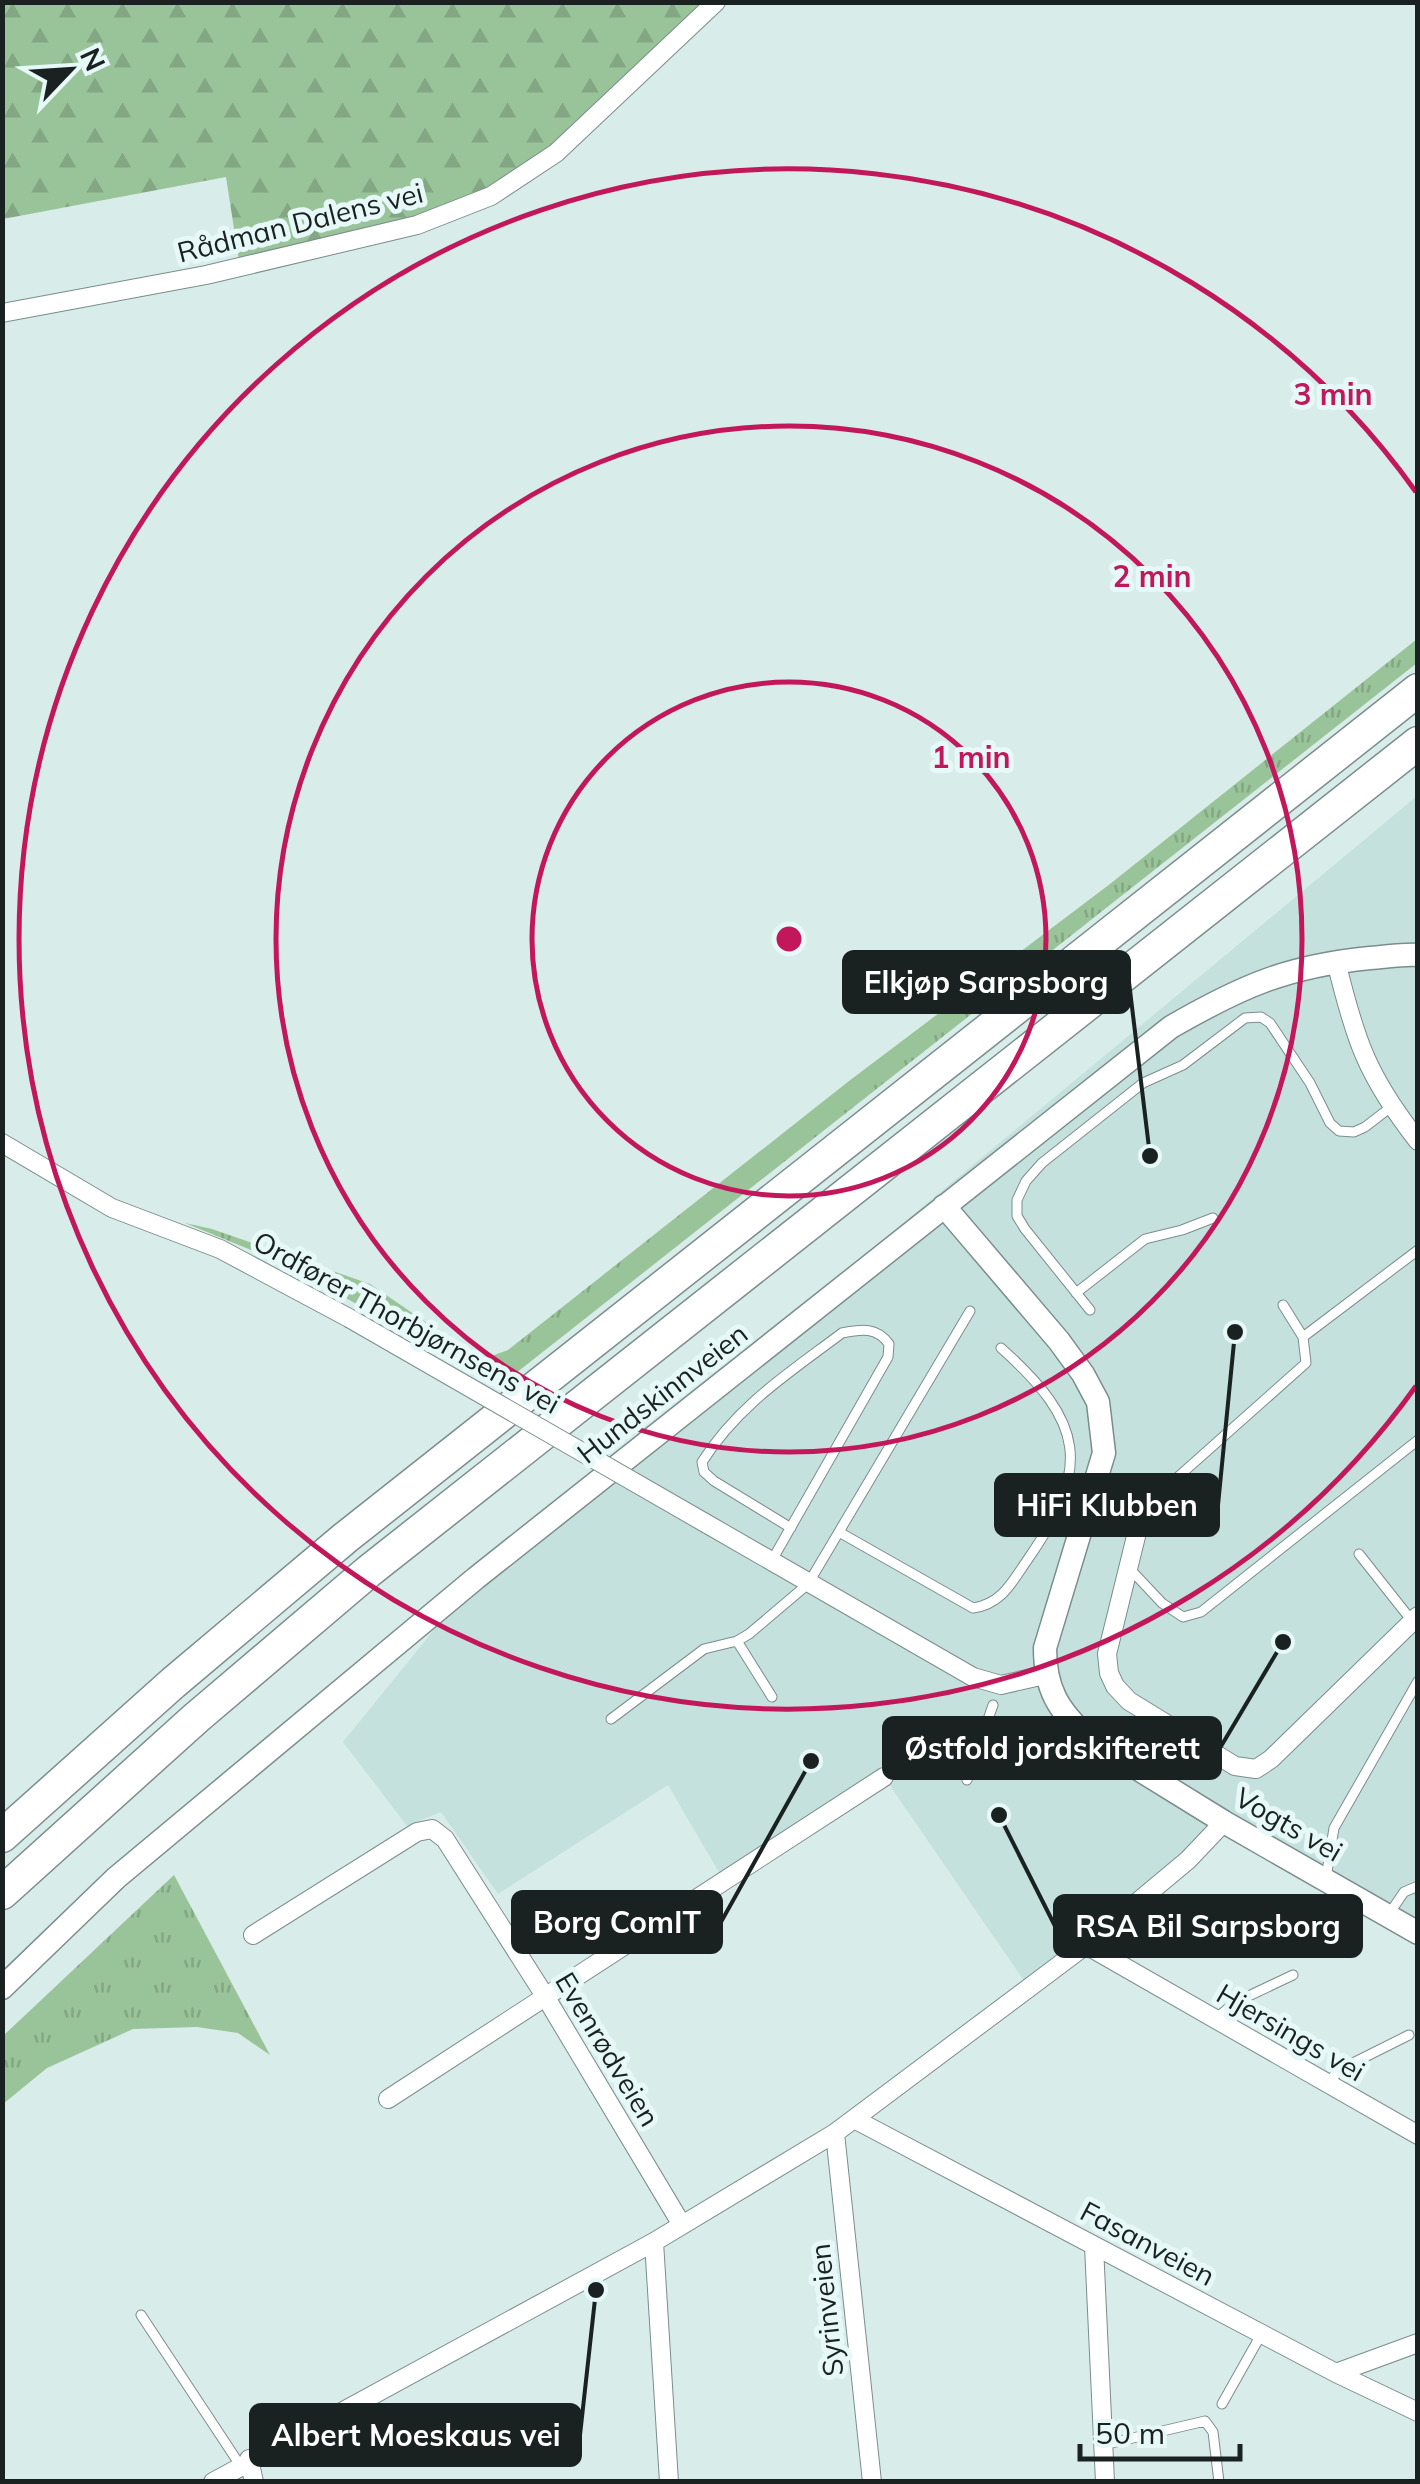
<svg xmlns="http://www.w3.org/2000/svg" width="1420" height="2484" font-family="Mulish,sans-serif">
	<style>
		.built { fill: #c5e1de }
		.grass { fill: url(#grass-tufts) }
		.forest { fill: url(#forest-firs) }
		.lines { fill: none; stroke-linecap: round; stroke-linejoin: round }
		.service-casing { stroke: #7b8d8c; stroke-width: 11 }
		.minor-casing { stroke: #7b8d8c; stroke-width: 20 }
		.tertiary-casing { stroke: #7b8d8c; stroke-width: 25 }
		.motorway-casing { stroke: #7b8d8c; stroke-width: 35 }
		.service { stroke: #fff; stroke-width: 9 }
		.minor { stroke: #fff; stroke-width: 18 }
		.tertiary { stroke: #fff; stroke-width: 22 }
		.motorway { stroke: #fff; stroke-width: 32 }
		.minor-bridge-casing { stroke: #7b8d8c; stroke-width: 20; stroke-linecap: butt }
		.minor-bridge { stroke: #fff; stroke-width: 18 }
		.ring { fill: none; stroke: #c2185b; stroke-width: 5 }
		.labels { text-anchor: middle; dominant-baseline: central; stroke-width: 10; stroke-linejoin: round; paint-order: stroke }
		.street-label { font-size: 28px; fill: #1a2221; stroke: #e6f9f8 }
		.centre { fill: #c2185b; stroke: #e6f9f8; stroke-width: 5 }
		.ring-label { font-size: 30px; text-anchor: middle; font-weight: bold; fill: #c2185b; stroke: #e6f9f8; stroke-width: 10; stroke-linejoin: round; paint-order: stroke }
		.leader { fill: none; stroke: #1a2221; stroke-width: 4 }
		.callout-dot { fill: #1a2221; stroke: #e6f9f8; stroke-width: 4 }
		.callout { fill: #1a2221; stroke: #1a2221; stroke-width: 4 }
		.callout-label { font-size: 30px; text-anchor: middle; font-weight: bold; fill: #fff }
	</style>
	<defs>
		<pattern id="grass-tufts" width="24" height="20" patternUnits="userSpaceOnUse" patternTransform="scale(2.5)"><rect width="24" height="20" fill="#99c398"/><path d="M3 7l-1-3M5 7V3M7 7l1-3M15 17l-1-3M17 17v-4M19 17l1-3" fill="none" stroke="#83a783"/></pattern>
		<pattern id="forest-firs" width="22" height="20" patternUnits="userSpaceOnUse" patternTransform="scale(2.5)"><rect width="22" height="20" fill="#99c398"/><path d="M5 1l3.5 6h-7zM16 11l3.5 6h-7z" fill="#83a783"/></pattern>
	</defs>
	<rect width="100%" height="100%" fill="#d8ecea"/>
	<!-- built -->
	<path class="built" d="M1417 796V1933L1224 1823 1029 1988 884 1777 724 1881 668 1785 498 1894 441 1812 407 1826 343 1742 476 1578Z"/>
	<!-- grass -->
	<path class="grass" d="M1417 639V663L511 1377 499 1365 487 1374 273 1259 185 1223 212 1229 370 1284 481 1360 508 1350 849 1081 1110 884Z
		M174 1875 270 2055 238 2033 197 2027 133 2029 47 2068 3 2104V2036Z"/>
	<!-- forest -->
	<path class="forest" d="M3 3H716L556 153 491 196 240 267 226 177 3 219Z"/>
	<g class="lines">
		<defs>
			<path id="service" d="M1076 1293 1145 1239 1182 1230 1213 1218
				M1090 1310 1025 1229 1017 1216V1200L1026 1181 1042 1163 1143 1083 1183 1065 1245 1018 1261 1017 1270 1023 1310 1083 1330 1123 1339 1131 1354 1132 1365 1127 1391 1107
				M1303 1337 1418 1250
				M1069 1486 1093 1490 1143 1508 1306 1363 1303 1337 1283 1305
				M839 1532 973 1608C1002 1604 1012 1582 1028 1559 1092 1467 1084 1422 1001 1348
				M1359 1554 1412 1621
				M771 1562 888 1357 889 1344C877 1327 862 1329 842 1333 789 1373 738 1405 702 1462L704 1472 714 1481 791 1528
				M1130 1569 1162 1603 1183 1617 1201 1612 1418 1440
				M737 1641 772 1697
				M611 1719 704 1649 737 1641 749 1634 808 1584 970 1311
				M967 1780 993 1705
				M1326 1878 1334 1828 1418 1681
				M1389 1914 1404 1892 1418 1886
				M1215 2019 1236 2002 1293 1975
				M1325 2083 1347 2066 1409 2035
				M141 2315 240 2465
				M1222 2404 1262 2333
				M1103 2445 1205 2421 1213 2432 1219 2482"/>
			<path id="minor" d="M2 313 206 275 417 225 491 196 556 153 716 2
				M1336 961C1355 1040 1367 1076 1418 1141
				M2 1143 112 1208 220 1249 349 1318
				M1143 1508 1107 1654 1109 1673 1115 1686 1129 1701 1235 1766 1256 1769 1271 1759 1418 1616
				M707 1524 973 1677 1001 1685 1045 1675
				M253 1935 417 1832 432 1829 445 1839 545 1996 682 2225
				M1086 1945 1418 2135
				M388 2099 884 1777
				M854 2119 1336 2373 1418 2412
				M835 2133 872 2482
				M654 2242 669 2482
				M1094 2246 1105 2482
				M1336 2373 1418 2343
				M249 2459 254 2482
				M213 2482 654 2242 835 2133 1086 1945 1188 1860 1224 1822"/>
			<path id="tertiary" d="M944 1206 1059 1341 1083 1374 1098 1402 1104 1453 1045 1648C1045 1689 1058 1710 1088 1738L1224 1822 1418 1933
				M2 1988 116 1878 476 1578 1171 1027C1242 986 1288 966 1370 958 1386 957 1402 954 1418 955"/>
			<path id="motorway" d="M2 1836 173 1683 345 1538 1418 690
				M2 1893 196 1718 369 1571 1418 743"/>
		</defs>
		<!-- service casing -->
		<use href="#service" class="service-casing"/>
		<!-- minor casing -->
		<use href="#minor" class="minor-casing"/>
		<!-- tertiary casing -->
		<use href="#tertiary" class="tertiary-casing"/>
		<!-- motorway casing -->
		<use href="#motorway" class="motorway-casing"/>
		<!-- service -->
		<use href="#service" class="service"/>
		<!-- minor -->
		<use href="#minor" class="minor"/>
		<!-- tertiary -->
		<use href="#tertiary" class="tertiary"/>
		<!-- motorway -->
		<use href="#motorway" class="motorway"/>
		<defs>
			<path id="minor-bridge" d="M349 1318 707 1524"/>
		</defs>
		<!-- minor-bridge casing -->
		<use href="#minor-bridge" class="minor-bridge-casing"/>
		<!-- minor-bridge -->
		<use href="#minor-bridge" class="minor-bridge"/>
	</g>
	<!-- distance rings -->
	<g class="ring">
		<circle cx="789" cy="939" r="257"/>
		<circle cx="789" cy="939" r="513"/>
		<path d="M1416 1386A770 770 0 1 1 1416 492"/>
	</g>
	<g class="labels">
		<!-- street labels -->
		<g class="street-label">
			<text transform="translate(300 222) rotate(-14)">Rådman Dalens vei</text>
			<text transform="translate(407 1322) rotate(29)">Ordfører Thorbjørnsens vei</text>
			<text transform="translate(662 1393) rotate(-38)">Hundskinnveien</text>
			<text transform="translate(1289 1824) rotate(30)">Vogts vei</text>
			<text transform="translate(1291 2032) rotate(30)">Hjersings vei</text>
			<text transform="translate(608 2049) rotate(59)">Evenrødveien</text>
			<text transform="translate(1148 2243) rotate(28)">Fasanveien</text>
			<text transform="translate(826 2310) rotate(-96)">Syrinveien</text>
		</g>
	</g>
	<circle cx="789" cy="939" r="15" class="centre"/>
	<g class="ring-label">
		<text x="1333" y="405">3 min</text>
		<text x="1152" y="587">2 min</text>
		<text x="971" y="768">1 min</text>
	</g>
	<!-- callouts -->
	<path class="leader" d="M1150 1156L1129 982M1235 1332L1218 1505M1283 1642L1220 1748M811 1761L721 1922M999 1815L1055 1926M596 2290L580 2435"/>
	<g class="callout-dot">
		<circle cx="1150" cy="1156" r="10"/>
		<circle cx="1235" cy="1332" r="10"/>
		<circle cx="1283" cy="1642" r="10"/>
		<circle cx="811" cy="1761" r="10"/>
		<circle cx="999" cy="1815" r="10"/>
		<circle cx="596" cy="2290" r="10"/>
	</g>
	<g class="callout">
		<rect x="844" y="952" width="285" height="60" rx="10"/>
		<rect x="996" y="1475" width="222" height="60" rx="10"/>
		<rect x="884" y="1718" width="336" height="60" rx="10"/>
		<rect x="513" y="1892" width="208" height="60" rx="10"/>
		<rect x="1055" y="1896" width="306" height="60" rx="10"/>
		<rect x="251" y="2405" width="329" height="60" rx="10"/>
	</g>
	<g class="callout-label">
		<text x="986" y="993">Elkjøp Sarpsborg</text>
		<text x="1107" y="1516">HiFi Klubben</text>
		<text x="1052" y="1759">Østfold jordskifterett</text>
		<text x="617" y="1933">Borg ComIT</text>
		<text x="1208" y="1937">RSA Bil Sarpsborg</text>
		<text x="416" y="2446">Albert Moeskaus vei</text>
	</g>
	<!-- border -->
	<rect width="1420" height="2484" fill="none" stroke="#1a2221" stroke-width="10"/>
	<!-- north arrow -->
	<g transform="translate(70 70) rotate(65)" stroke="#e6f9f8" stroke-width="8" paint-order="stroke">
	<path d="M0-8L18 38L0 25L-18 38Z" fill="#1a2221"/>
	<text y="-15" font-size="28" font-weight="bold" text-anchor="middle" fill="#1a2221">N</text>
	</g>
	<!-- scale -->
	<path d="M1080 2444v15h160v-15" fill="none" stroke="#1a2221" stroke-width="5"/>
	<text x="1095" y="2444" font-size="30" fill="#1a2221" stroke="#e6f9f8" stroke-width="8" paint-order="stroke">50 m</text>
</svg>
